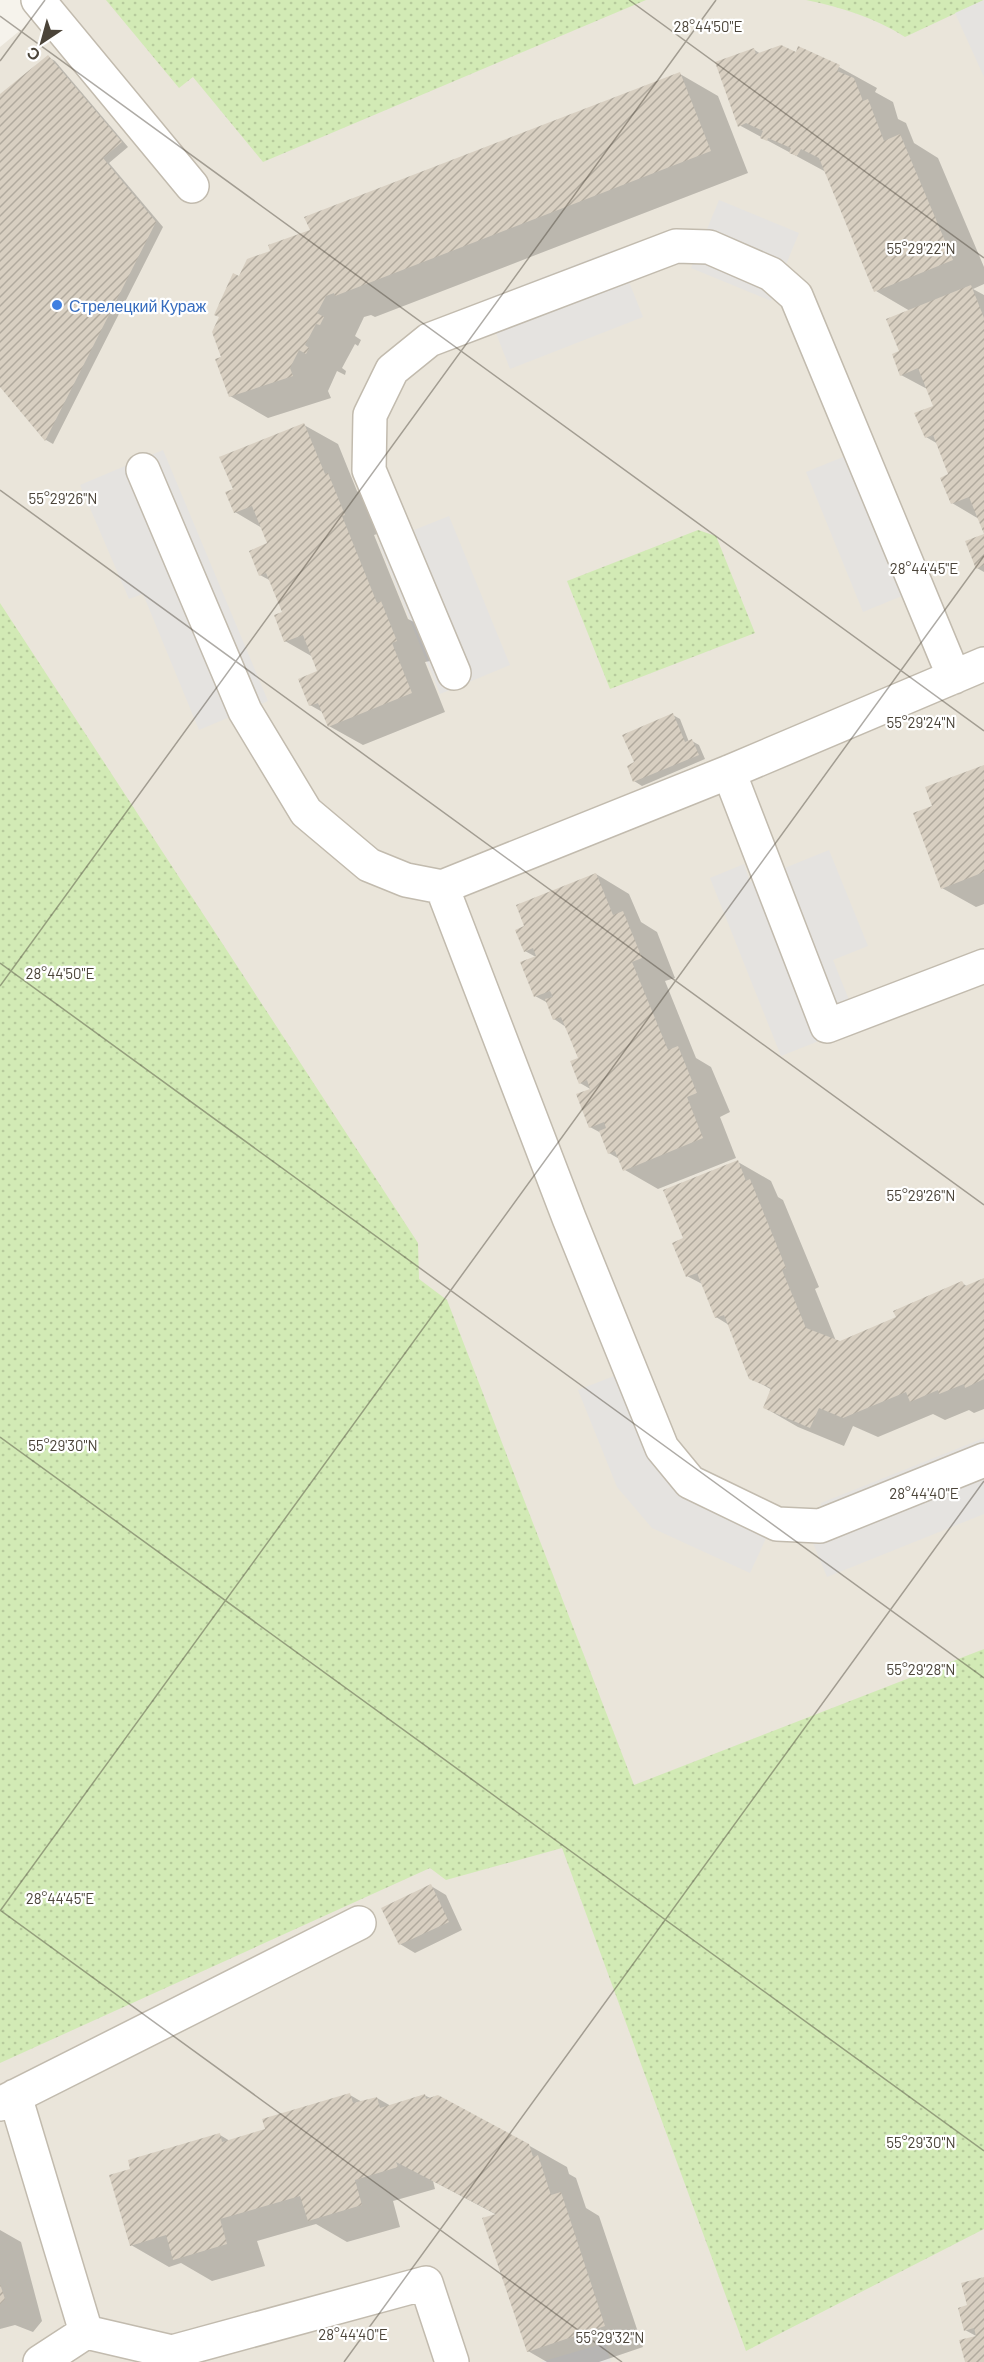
<svg xmlns="http://www.w3.org/2000/svg" width="984" height="2362" font-family="Barlow,sans-serif">
	<style>
		.residential { fill: #eae5da }
		.grass { fill: url(#grass-dots) }
		.parking { fill: #e5e3e0 }
		.shadow { fill: #0003 }
		.building { fill: url(#building-hatch) }
		.lines { fill: none; stroke-linecap: round; stroke-linejoin: round }
		.minor-casing { stroke: #c2bbae; stroke-width: 36 }
		.minor { stroke: #fff; stroke-width: 33 }
		.ticks { fill: none; stroke: #4b4439; stroke-width: 1.5; stroke-opacity: 0.45 }
		.shop-dot { fill: #3f7fe0; stroke: #fff; stroke-width: 2 }
		.labels { text-anchor: middle; dominant-baseline: central; stroke-width: 4.5; stroke-linejoin: round; paint-order: stroke }
		.shop-label { font-size: 16px; fill: #366cbe; stroke: #fff; text-anchor: start }
		.ticks-label { font-size: 15px; text-anchor: middle; fill: #4b4439; stroke: #fff; stroke-width: 4.5; stroke-linejoin: round; paint-order: stroke }
	</style>
	<defs>
		<pattern id="grass-dots" width="8" height="8" patternUnits="userSpaceOnUse" patternTransform="scale(1.5)"><rect width="8" height="8" fill="#d2eab5"/><path d="M2 2h.1M6 6h.1" fill="none" stroke="#b6ca9c" stroke-width="1.8" stroke-linecap="round"/></pattern>
		<pattern id="building-hatch" width="6" height="6" patternUnits="userSpaceOnUse" patternTransform="scale(1.5)"><rect width="6" height="6" fill="#d8cfc1"/><path d="M-1 1l2-2M0 6l6-6M5 7l2-2" fill="none" stroke="#b1aa9e"/></pattern>
	</defs>
	<rect width="100%" height="100%" fill="#f6f3ec"/>
	<!-- residential -->
	<path class="residential" d="M57 0H984V2362H0V47Z"/>
	<!-- grass -->
	<path class="grass" d="M106 0H646L263 162 193 77 179 88Z
		M806 0H984L905 37C876 18 840 7 806 0Z
		M698 530 716 536 755 633 610 689 567 581Z
		M0 603 418 1243 419 1279 447 1300 634 1785 984 1649V2229L746 2351 562 1848 446 1880 430 1868 0 2063Z"/>
	<!-- parking -->
	<path class="parking" d="M984 0V77L955 13Z
		M719 200 799 233 771 301 691 268Z
		M616 249 643 317 510 369 483 300Z
		M875 444 931 584 863 612 806 472Z
		M163 450 268 701 199 730 143 594 129 599 80 485Z
		M449 516 510 665 440 694 379 544Z
		M829 850 868 946 833 960 859 1025 781 1056 710 878 744 864 750 882Z
		M645 1364 680 1451 693 1466 780 1508 750 1573 652 1528 617 1487 578 1390Z
		M984 1438V1514L827 1577 813 1543 821 1503Z
		M605 2343 611 2362H541Z"/>
	<!-- shadow -->
	<path class="shadow" d="M753 49 761 54H796L839 67 877 88 875 92 893 102 898 119 906 123 914 143 938 158 984 267V284L973 289 984 295V530L979 519 952 503 950 475 938 444 926 437 935 406 929 390 901 375 910 311 876 291 826 172 739 125Z
		M48 57 55 61 128 147 109 163 163 227 53 444 46 440 0 385V97Z
		M680 74 718 96 748 173 375 317 371 315 364 317 355 336 361 340 358 346 355 344 342 368 346 371 345 375 337 371 328 391 331 398 268 418 230 396 223 358 239 278 272 252 312 231Z
		M304 425 338 444 357 491 361 494 377 534 374 535 408 619 414 622 430 661 425 662 445 712 363 745 329 726 324 713 310 705 319 672 313 657 285 641 284 612 271 581 260 575 269 544 262 528 235 512V490Z
		M984 535V572L977 568Z
		M673 715 680 719 689 742 692 741 699 745 705 759 642 786 634 781 636 763Z
		M984 767V904L976 907 942 888 934 807Z
		M596 874 629 894 641 922 657 932 675 978 665 981 696 1058 711 1067 730 1112 720 1117 736 1158 658 1189 625 1170 621 1160 609 1153 601 1133 590 1127 592 1090 580 1083V1059L566 1027 554 1019 548 1003 535 996 536 957 525 951 526 927Z
		M738 1162 771 1181 778 1197 783 1200 819 1287 815 1289 836 1341 840 1342 898 1317 962 1283 968 1287 984 1280V1409L974 1413 969 1410 945 1420 933 1414 878 1437 853 1426 844 1446 798 1427 765 1408 772 1390 751 1378 729 1325 716 1317 704 1285 687 1276 685 1239Z
		M431 1886 446 1895 462 1930 415 1953 400 1944Z
		M350 2095 362 2102 377 2098 391 2106 424 2095 528 2145 567 2167 569 2174 576 2178 586 2208 599 2216 643 2347 599 2362H547L528 2351 497 2215 433 2181 435 2189 393 2201 400 2227 347 2242 316 2224 257 2241 265 2266 212 2281 181 2263 169 2267 131 2245 132 2170 220 2135 230 2141 267 2130Z
		M0 2230 21 2242 42 2321 33 2332 15 2325 0 2329Z
		M984 2279V2362H966L978 2337 965 2330 969 2306Z"/>
	<!-- building -->
	<path class="building" d="M781 45 796 52 798 46 840 65 837 71 854 78 863 101 868 99 884 141 900 134 953 260 874 292 819 158 801 149 797 156 789 153 791 148 768 138 767 141 760 138 763 131 746 123 738 127 715 62 754 48 756 54Z
		M48 55 122 142 103 158 156 222 45 441 0 387V94Z
		M680 72 711 151 335 296 334 293 326 296 317 313 324 317 320 325 316 324 305 345 309 348 306 354 299 350 290 368 293 376 229 397 215 359 221 357 212 332 219 317 214 315 233 273 239 276 247 259 270 251 268 245 310 230 304 217Z
		M971 285 984 318V565L976 569 965 541 984 534 969 497 951 504 940 478 948 474 933 435 925 438 914 413 933 406 918 368 900 376 892 354 899 351 886 319Z
		M304 423 325 474 328 473 345 515 342 516 377 603 381 601 397 641 392 643 412 693 328 727 318 703 309 706 298 679 317 671 303 635 284 642 274 615 282 612 266 573 259 576 249 551 267 543 252 506 234 513 225 492 233 489 219 457Z
		M673 713 685 742 692 739 699 755 633 782 627 766 634 762 622 735Z
		M984 765V872L941 889 913 813 932 806 925 787Z
		M596 873 613 915 623 911 642 958 632 962 668 1050 678 1046 697 1093 687 1097 703 1138 623 1171 615 1151 608 1154 599 1131 606 1128 604 1122 589 1128 576 1094 590 1089 587 1080 579 1084 570 1061 578 1058 561 1017 553 1020 545 999 553 997 550 991 534 997 520 962 536 956 533 948 524 952 515 930 524 926 516 905Z
		M738 1160 746 1181 750 1179 786 1268 782 1270 806 1328 840 1341 896 1317 893 1311 962 1281 965 1286 984 1278V1379L965 1388 964 1384 939 1394 938 1390 910 1402 906 1392 843 1418 819 1408 810 1428 763 1408 771 1388 749 1379 724 1315 715 1318 697 1273 686 1277 672 1243 683 1238 663 1190Z
		M431 1884 449 1922 399 1945 381 1908Z
		M350 2093 353 2103 377 2097 380 2108 425 2094 426 2099 438 2095 529 2144 533 2157 538 2155 551 2195 561 2192 605 2326 527 2352 482 2218 496 2214 396 2162 398 2167 355 2180 362 2205 308 2221 300 2196 220 2219 227 2244 173 2260 166 2235 130 2246 109 2175 130 2169 128 2160 220 2133 222 2142 265 2129 262 2119Z
		M984 2277V2362H965L959 2340 976 2336 974 2328 964 2331 958 2308 967 2305 961 2283Z
		M0 2284 5 2299 0 2304Z"/>
	<g class="lines">
		<defs>
			<path id="minor" d="M38 0 192 186
				M143 470 245 711 306 812 369 865 406 880 442 887 729 772 984 664
				M454 673 369 470 370 415 392 370 429 340 676 246 709 247 771 274 796 296 954 677
				M729 772 827 1026 984 966
				M442 887 569 1218 662 1448 690 1482 777 1524 820 1526 984 1460
				M15 2096 86 2332
				M0 2104 359 1923
				M40 2362 86 2332 172 2352 426 2283 452 2362"/>
		</defs>
		<!-- minor casing -->
		<use href="#minor" class="minor-casing"/>
		<!-- minor -->
		<use href="#minor" class="minor"/>
	</g>
	<!-- ticks -->
	<path class="ticks" d="M629 0 984 258M0 16 984 731M0 61 45 0M0 490 984 1205M0 963 984 1678M0 986 716 0M0 1437 984 2151M0 1910 622 2362M0 1911 984 556M344 2362 984 1481"/>
	<!-- markers -->
	<circle class="shop-dot" cx="57" cy="305" r="6"/>
	<g class="labels">
		<!-- shop labels -->
		<g class="shop-label">
			<text x="69" y="305">Стрелецкий Кураж</text>
		</g>
	</g>
	<g class="ticks-label">
		<text x="708" y="32">28°44'50"E</text>
		<text x="921" y="254">55°29'22"N</text>
		<text x="63" y="504">55°29'26"N</text>
		<text x="924" y="574">28°44'45"E</text>
		<text x="921" y="728">55°29'24"N</text>
		<text x="60" y="979">28°44'50"E</text>
		<text x="921" y="1201">55°29'26"N</text>
		<text x="63" y="1451">55°29'30"N</text>
		<text x="924" y="1499">28°44'40"E</text>
		<text x="921" y="1675">55°29'28"N</text>
		<text x="60" y="1904">28°44'45"E</text>
		<text x="921" y="2148">55°29'30"N</text>
		<text x="353" y="2340">28°44'40"E</text>
		<text x="610" y="2343">55°29'32"N</text>
	</g>
	<!-- north arrow -->
	<g transform="translate(42 42) rotate(216)" stroke="#ffffff" stroke-width="4.5" paint-order="stroke">
	<path d="M0-4.5L10 22L0 15L-10 22Z" fill="#4b4439"/>
	<text y="-9" font-size="16" font-weight="bold" text-anchor="middle" fill="#4b4439">С</text>
	</g>
</svg>
